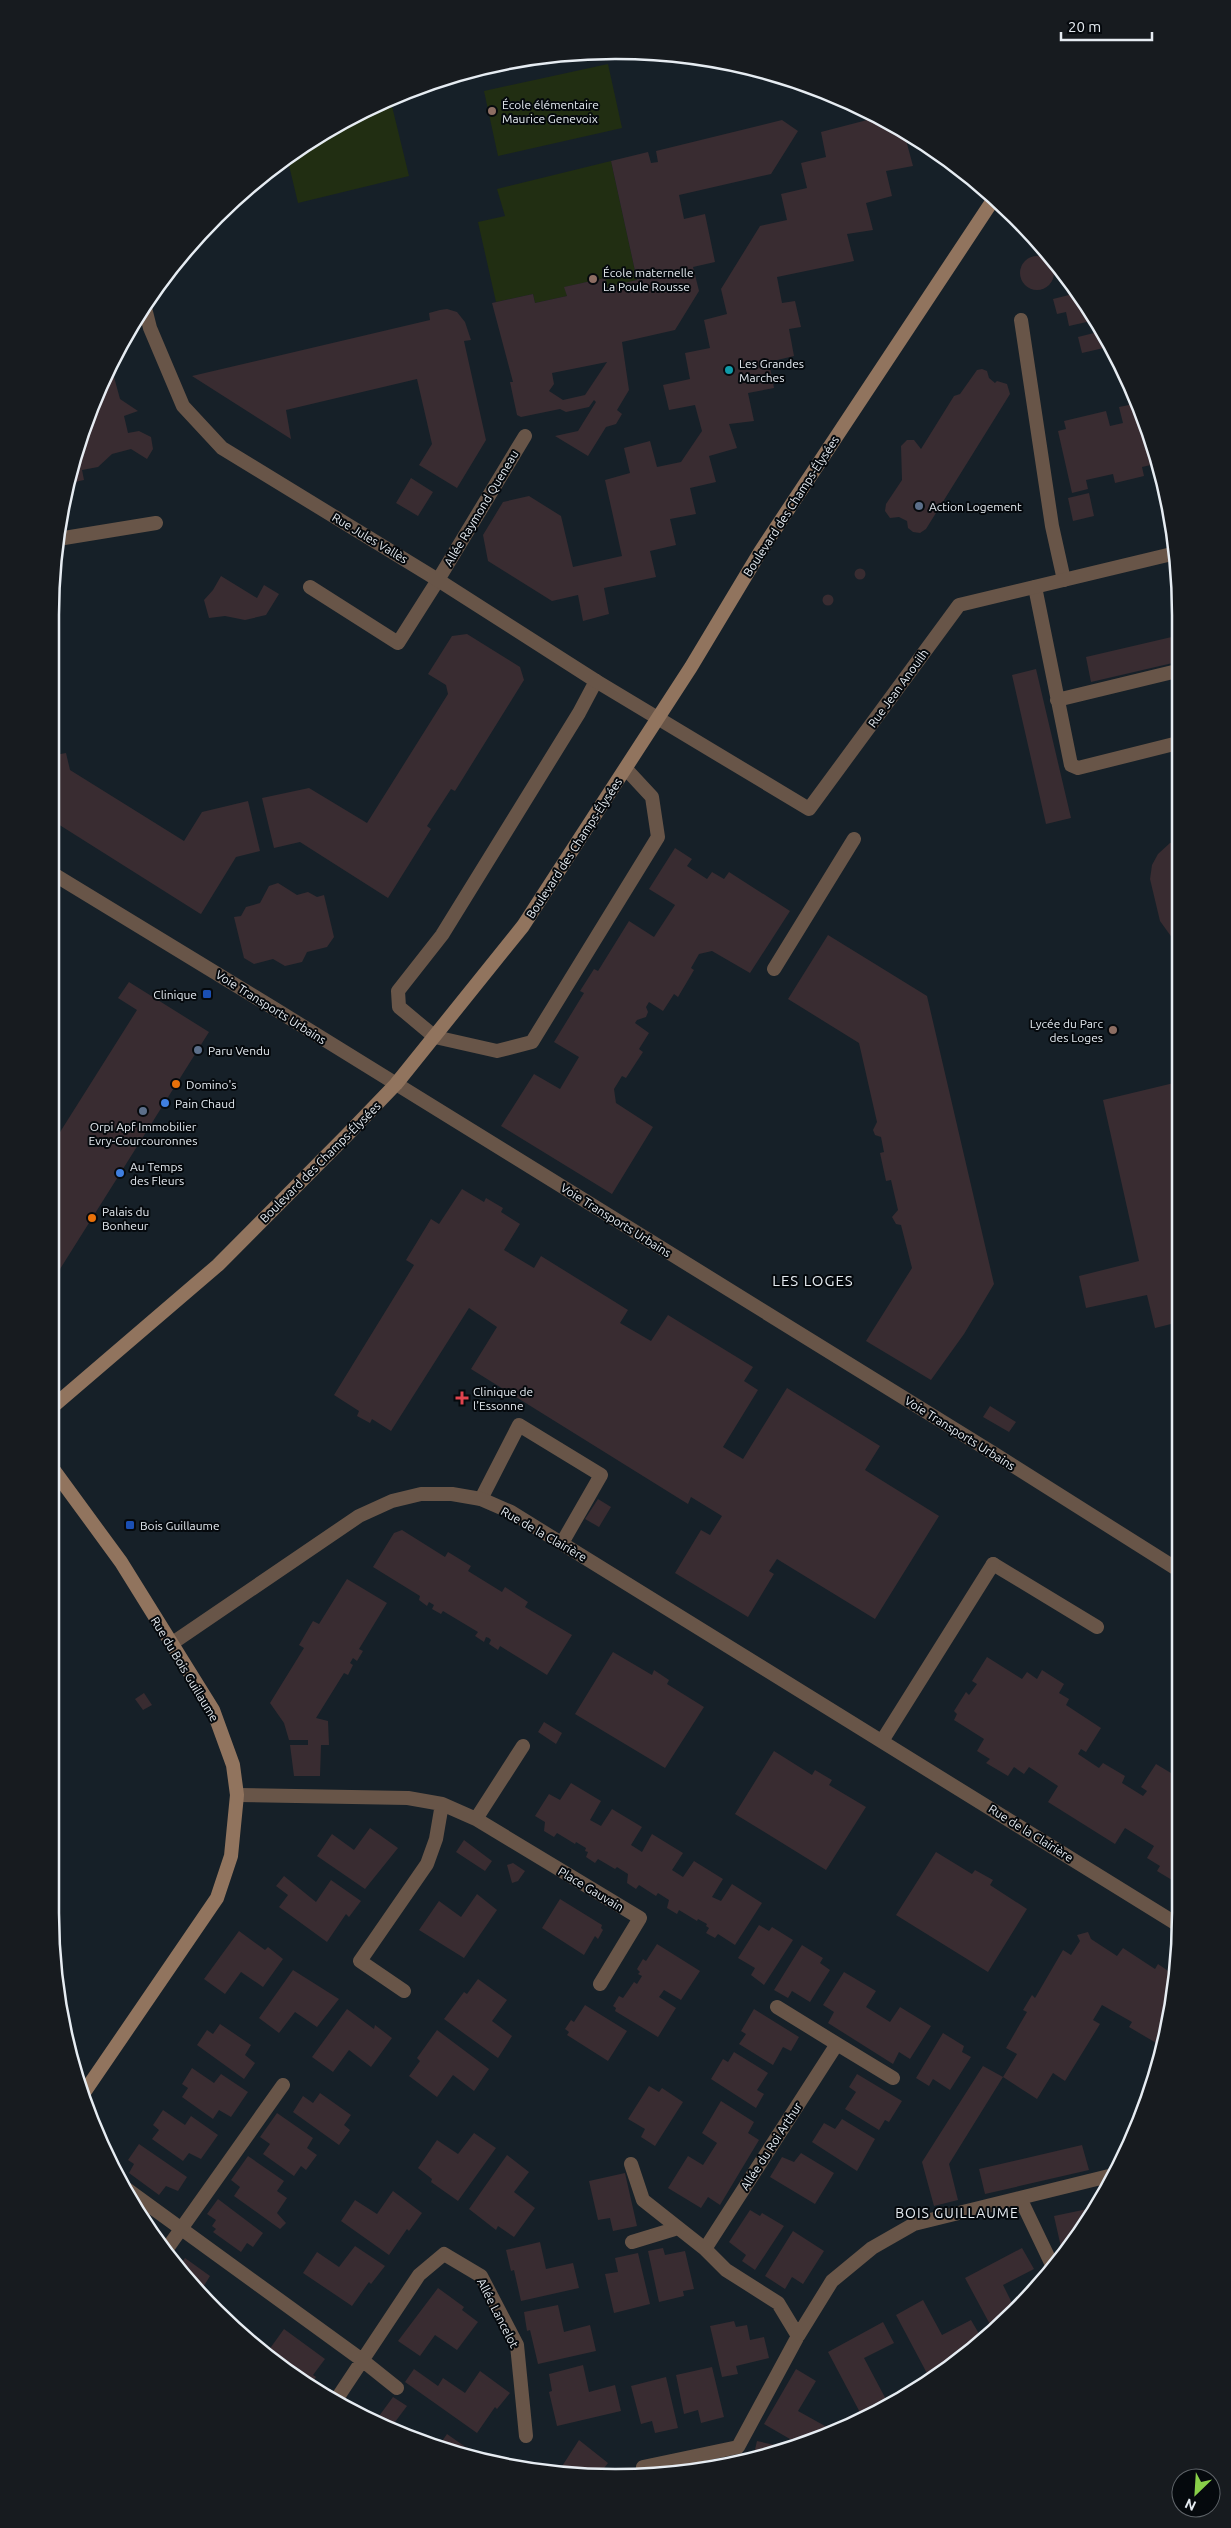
<svg xmlns="http://www.w3.org/2000/svg" width="1231" height="2528" font-family="Ubuntu,sans-serif">
	<style>
		.green { fill: #212e12 }
		.building { fill: #392c31; fill-rule: evenodd }
		.lines { fill: none; stroke-linecap: round; stroke-linejoin: round }
		.service { stroke: #685548; stroke-width: 14 }
		.minor { stroke: #685548; stroke-width: 14 }
		.secondary { stroke: #91745e; stroke-width: 14 }
		.education-dot { fill: #8d6e63; stroke: #05090d; stroke-width: 2 }
		.culture-dot { fill: #0f9aa8; stroke: #05090d; stroke-width: 2 }
		.service-dot { fill: #5c6f8a; stroke: #05090d; stroke-width: 2 }
		.transit-dot { fill: #1a4fb4; stroke: #05090d; stroke-width: 2 }
		.food-dot { fill: #e8710a; stroke: #05090d; stroke-width: 2 }
		.shop-dot { fill: #3f7fe0; stroke: #05090d; stroke-width: 2 }
		.health-dot { fill: #e0444e; stroke: #05090d; stroke-width: 2 }
		.labels { text-anchor: middle; dominant-baseline: central; stroke-width: 4; stroke-linejoin: round; paint-order: stroke }
		.poi-label { font-size: 12px; fill: #e6ecf2; stroke: #05090d; text-anchor: start }
		.street-label { font-size: 12px; fill: #e6ecf2; stroke: #05090d }
		.neighbourhood-label { font-size: 14px; letter-spacing: 1px; fill: #e6ecf2; stroke: #05090d }
		.quarter-label { font-size: 15px; letter-spacing: 1px; fill: #e6ecf2; stroke: #05090d }
		.rim { fill: none; stroke: #e6ecf2; stroke-width: 2.5 }
	</style>
	<rect width="100%" height="100%" fill="#162028"/>
	<!-- green -->
	<path class="green" d="M608 64 622 128 498 156 484 91Z
		M390 98 409 176 298 203 287 157 302 145Z
		M611 161 637 280 607 287 605 278 565 287 567 296 535 303 533 294 496 302 478 222 505 216 497 189Z"/>
	<!-- building -->
	<path class="building" d="M870 115 911 139 906 140 913 166 886 171 892 196 866 203 873 230 847 234 854 261 777 277 782 303 795 301 801 327 789 329 794 356 769 362 774 388 748 393 754 421 729 424 737 448 709 456 716 482 690 488 696 514 670 519 676 545 650 551 656 577 604 588 609 614 583 621 578 595 552 601 488 561 483 535 503 502 529 496 561 516 573 567 622 556 605 480 630 473 624 448 650 441 657 467 681 462 702 431 695 405 669 410 663 385 690 379 685 353 710 348 704 320 727 314 721 289 760 226 787 220 781 194 807 188 801 163 826 157 821 132 871 119Z
		M782 120 798 131 771 174 679 195 684 219 705 214 715 262 693 267 699 291 675 330 622 342 629 390 617 410 622 414 616 424 606 427 588 456 555 436 578 431 596 402 594 400 589 407 566 412 560 409 521 417 517 415 510 382H513L492 303 533 294 535 303 567 296 564 287 605 278 607 287 637 280 611 161 648 152 651 163 658 162 656 151ZM607 362 585 395 563 400 549 391 554 384 552 373Z
		M1020 273a17 17 0 1 1 34 0a17 17 0 1 1-34 0Z
		M1077 293 1094 323 1108 347 1082 353 1078 337 1094 333 1091 321 1069 326 1066 312 1057 314 1053 299Z
		M440 310 447 309 457 312 465 322 471 340 464 341 486 440 457 488 419 465 432 444 417 379 286 410 291 439 192 376 430 320 429 313Z
		M982 369 987 371 989 378 995 383 997 381 1007 384 1010 394 926 529 920 533 913 532 908 528 907 521 899 517 890 518 885 511 886 504 902 480 901 446 907 440H914L921 449 954 396 960 394 977 370Z
		M114 377 120 399 138 411 124 416 128 433 139 431 151 437 153 449 147 459 131 449 112 454 98 467 82 470 84 480 70 483 69 479 93 399Z
		M1139 403 1155 464 1142 467 1144 476 1115 483 1113 474 1086 480 1088 489 1072 493 1058 431 1066 429 1064 421 1106 411 1110 426 1123 423 1119 407Z
		M411 478 433 492 418 516 396 503Z
		M1089 493 1094 516 1073 521 1068 498Z
		M854.5 574a5.5 5.5 0 1 1 11 0a5.5 5.5 0 1 1-11 0Z
		M221 576 257 598 264 585 279 594 266 615 245 620 225 616 209 618 204 600 213 590Z
		M822.5 600a5.5 5.5 0 1 1 11 0a5.5 5.5 0 1 1-11 0Z
		M467 634 520 667 524 680 455 791 451 789 427 826 431 829 388 898 300 842 274 848 262 798 309 788 367 823 448 694 446 685 428 674 452 636Z
		M1176 636 1177 662 1091 682 1086 657Z
		M1036 669 1071 818 1046 824 1012 675Z
		M66 753 70 770 184 841 202 812 248 801 260 851 236 857 201 914 199 913 50 819V756Z
		M1177 841 1178 931V946L1160 921 1150 879 1152 865 1158 854 1170 843Z
		M675 848 692 859 687 866 707 879 712 872 724 879 729 872 790 911 750 973 712 951 699 954 691 968 694 970 678 997 674 994 663 1011 649 1002 646 1007 648 1012 646 1017 637 1020 635 1023 649 1033 639 1049 643 1052 626 1078 622 1076 614 1089 616 1103 653 1127 612 1194 501 1126 534 1074 560 1089 579 1057 554 1042 584 993 580 991 594 969 598 971 629 921 654 937 675 905 649 889Z
		M278 883 297 895 308 892 317 897 324 895 334 937 327 947 307 952 302 962 285 966 273 959 254 964 244 958 234 917 241 916 246 907 260 903 269 886Z
		M828 935 927 996 994 1284 964 1334 931 1380 866 1341 912 1268 901 1225 896 1224 892 1217 898 1210 891 1180 886 1181 880 1153 884 1152 881 1137 875 1135 873 1130 877 1122 859 1043 788 999Z
		M129 982 209 1032 50 1285V1148L137 1010 118 998Z
		M1178 1082 1179 1322 1155 1328 1147 1295 1086 1308 1079 1276 1139 1261 1103 1100Z
		M462 1189 484 1202 486 1198 503 1208 501 1212 520 1224 504 1250 534 1268 541 1256 628 1310 620 1323 651 1341 668 1315 753 1367 744 1381 758 1390 723 1447 743 1459 787 1388 880 1446 865 1470 939 1516 875 1619 777 1559 769 1571 774 1574 748 1617 675 1573 701 1530 710 1535 722 1516 691 1497 688 1504 471 1369 497 1327 469 1308 391 1431 372 1419 370 1423 357 1416 359 1411 334 1395 414 1265 406 1260 431 1219 439 1224Z
		M990 1406 1016 1422 1009 1432 983 1417Z
		M598 1499 611 1507 599 1527 585 1519Z
		M402 1530 445 1557 448 1552 471 1566 468 1571 502 1592 505 1587 528 1602 525 1607 572 1635 547 1675 500 1646 498 1650 489 1644 491 1640 489 1638 486 1637 484 1642 475 1636 478 1632 443 1611 441 1614 432 1609 434 1605 429 1602 427 1606 419 1600 420 1596 373 1567 394 1533Z
		M347 1579 387 1603 359 1649 363 1651 357 1661 353 1658 350 1663 353 1665 348 1675 344 1673 316 1718 328 1721 329 1745H321L320 1776H294L290 1745H308V1740H289L284 1723 270 1703 304 1648 299 1645 313 1621 319 1624Z
		M613 1652 652 1675 654 1670 669 1680 667 1684 704 1707 665 1768 575 1714Z
		M987 1657 1022 1679 1027 1672 1037 1679 1042 1670 1064 1684 1059 1693 1069 1699 1066 1705 1101 1728 1086 1752 1081 1749 1078 1754 1099 1768 1103 1763 1125 1776 1122 1783 1143 1796 1147 1791 1141 1787 1156 1764 1181 1779V1876L1177 1883 1157 1871 1160 1866 1147 1858 1154 1846 1125 1828 1115 1844 1048 1802 1058 1786 1029 1767 1024 1774 1014 1767 1008 1776 986 1763 990 1759 977 1751 984 1739 954 1720 957 1714 954 1711 966 1692 969 1695 977 1684 972 1681Z
		M144 1693 152 1705 143 1710 135 1699Z
		M544 1722 562 1733 556 1744 538 1732Z
		M774 1751 812 1775 815 1770 832 1780 829 1785 866 1807 826 1870 735 1814Z
		M571 1783 601 1801 590 1820 601 1826 612 1809 642 1827 631 1845 642 1852 652 1834 683 1853 672 1870 683 1877 694 1861 723 1879 712 1897 721 1901 732 1884 762 1903 735 1945 718 1934 715 1938 706 1933 709 1928 706 1926 707 1924 698 1919 697 1921 679 1910 677 1914 667 1908 669 1900 658 1893 656 1896 639 1885 636 1889 627 1883 628 1874 617 1867 615 1869 598 1859 595 1863 586 1857 588 1852 585 1851 586 1848 576 1842 575 1844 557 1833 554 1837 544 1831 545 1822 535 1816 549 1794 560 1800Z
		M370 1828 398 1848 365 1889 317 1856 332 1834 354 1850Z
		M464 1840 492 1861 485 1871 456 1852Z
		M936 1852 972 1874 975 1870 993 1880 990 1885 1027 1909 988 1972 896 1915Z
		M513 1863 525 1871 518 1881 512 1883 507 1865Z
		M284 1876 316 1902 331 1880 361 1901 349 1917 346 1914 327 1942 279 1907 288 1895 276 1886Z
		M477 1894 497 1910 464 1958 419 1930 439 1901 461 1917Z
		M560 1899 602 1925 601 1928 603 1930 598 1939 595 1936 584 1955 542 1928Z
		M759 1925 769 1931 772 1927 793 1940 764 1985 751 1975 755 1968 738 1958Z
		M239 1931 265 1950 268 1947 283 1959 263 1987 241 1972 225 1994 204 1979Z
		M1088 1932 1091 1939 1117 1956 1123 1948 1155 1969 1158 1964 1174 1975 1171 1979 1174 1981 1170 2023 1163 2047 1129 2027 1132 2022 1102 2005 1093 2020 1100 2024 1065 2081 1053 2073 1037 2099 1003 2077 1017 2054 1006 2048 1027 2012 1023 2010 1032 1995 1035 1998 1063 1950 1071 1955 1080 1941 1077 1935Z
		M657 1944 700 1971 681 2000 664 1990 659 1997 676 2008 658 2037 615 2011 616 2008 613 2006 619 1996 623 1998 634 1982 637 1984 642 1976 638 1974 640 1972 637 1969 643 1959 646 1961Z
		M802 1945 823 1958 820 1963 830 1970 810 2002 792 1991 788 1998 774 1990Z
		M293 1970 339 1999 317 2027 295 2012 279 2033 259 2018Z
		M844 1972 876 1991 866 2007 890 2022 900 2007 931 2026 910 2059 899 2052 893 2064 828 2023 834 2012 823 2005Z
		M478 1979 507 2000 492 2021 512 2036 498 2058 444 2019 464 1992 467 1994Z
		M585 2005 627 2031 608 2061 567 2035 569 2032 565 2029 571 2020 574 2022Z
		M347 2009 374 2029 375 2025 392 2038 371 2067 349 2050 333 2072 312 2057Z
		M754 2009 799 2037 791 2051 783 2047 773 2065 739 2044 746 2034 741 2031Z
		M220 2024 251 2045 245 2055 255 2063 244 2079 197 2045 207 2030 213 2034Z
		M437 2030 489 2069 474 2091 453 2075 437 2097 409 2076 420 2061 417 2058Z
		M943 2033 964 2046 962 2052 971 2057 950 2090 933 2079 929 2086 916 2078Z
		M734 2052 768 2073 757 2090 764 2094 756 2108 711 2079 723 2059 728 2062Z
		M983 2066 1003 2077 949 2164 958 2200 934 2206 922 2162Z
		M192 2068 214 2083 221 2074 248 2092 231 2117 219 2110 213 2119 182 2097 188 2088 182 2084Z
		M857 2074 902 2101 889 2122 885 2120 879 2130 845 2109 856 2092 849 2087Z
		M649 2086 659 2092 662 2088 683 2102 655 2146 641 2137 645 2129 628 2119Z
		M320 2093 351 2115 344 2125 350 2130 339 2145 293 2112 303 2096 313 2103Z
		M721 2101 754 2122 748 2133 759 2140 720 2205 708 2197 701 2208 668 2188 688 2156 703 2165 717 2143 702 2133Z
		M163 2110 185 2125 191 2116 218 2135 201 2159 189 2153 183 2161 152 2139 159 2130 153 2125Z
		M277 2113 313 2138 307 2148 317 2155 306 2170 301 2166 294 2176 263 2154 270 2144 260 2137Z
		M842 2119 875 2139 857 2171 812 2142 824 2123 835 2129Z
		M474 2133 496 2148 458 2201 431 2182 432 2179 418 2168 437 2140 458 2154Z
		M139 2144 187 2177 178 2191 166 2186 159 2195 129 2173 134 2164 128 2160Z
		M1082 2145 1089 2170 985 2194 979 2169Z
		M801 2153 834 2173 815 2204 770 2177 782 2157 794 2162Z
		M507 2155 529 2172 514 2192 535 2208 514 2237 498 2226 496 2230 469 2209Z
		M248 2156 284 2181 277 2191 287 2198 277 2213 286 2223 280 2229 234 2196 240 2187 231 2180Z
		M625 2173 637 2226 613 2231 610 2218 598 2220 589 2181Z
		M393 2191 422 2213 409 2231 407 2229 389 2255 341 2221 355 2200 377 2214Z
		M218 2199 263 2233 253 2247 247 2243 241 2252 213 2232 216 2229 212 2226 216 2220 207 2214Z
		M1097 2207 1086 2226 1063 2256 1054 2216Z
		M750 2210 760 2216 762 2213 784 2226 755 2270 742 2261 746 2255 729 2242Z
		M793 2231 824 2251 803 2284 792 2277 785 2289 765 2276Z
		M540 2242 546 2269 573 2263 579 2288 521 2301 514 2270 511 2271 506 2250Z
		M355 2246 385 2266 371 2284 369 2282 352 2306 303 2273 317 2252 339 2267Z
		M663 2248 665 2255 685 2251 694 2289 683 2291 684 2296 659 2302 648 2251Z
		M1022 2248 1034 2269 1003 2285 1015 2309 993 2330 965 2278Z
		M638 2253 650 2304 614 2313 605 2274 618 2272 615 2258Z
		M185 2258 210 2276 200 2292 178 2268Z
		M438 2288 464 2307 462 2310 478 2322 457 2350 435 2335 420 2356 398 2341Z
		M923 2300 942 2335 971 2320 982 2339 952 2356 956 2363 930 2379 896 2315Z
		M558 2305 564 2332 590 2325 596 2351 538 2364 530 2330 527 2331 524 2312Z
		M734 2321 736 2327 747 2325 750 2340 764 2337 769 2358 736 2366 738 2374 722 2377 710 2326Z
		M883 2322 894 2343 864 2358 889 2405 864 2420 828 2352Z
		M284 2329 325 2359 313 2375 316 2377 310 2386 266 2354Z
		M583 2365 589 2392 615 2385 621 2411 557 2426 549 2392 552 2391 549 2374Z
		M712 2367 724 2417 701 2423 698 2410 684 2414 676 2375Z
		M414 2369 438 2386 443 2378 465 2393 480 2371 510 2393 497 2409 495 2407 477 2433 405 2382Z
		M796 2369 816 2381 798 2411 834 2431 802 2446 764 2424Z
		M666 2377 678 2428 655 2433 652 2421 641 2424 631 2386Z
		M393 2397 407 2406 389 2430 374 2423Z
		M447 2434 484 2460V2461L438 2447Z
		M579 2440 608 2463 598 2476 557 2474Z
		M757 2441 779 2446 777 2453 753 2458Z"/>
	<g class="lines">
		<!-- service -->
		<path class="service" d="M1021 320 1052 526 1064 580
			M58 539 156 523
			M310 587 398 643 438 580
			M1035 587 1071 765 1078 768 1174 744
			M596 681 579 713 442 935 398 991 399 1007 435 1037 497 1051 532 1042 658 837 652 797 626 769
			M1057 700 1177 671
			M50 872 275 1009 993 1453 1180 1571
			M774 969 854 839
			M481 1499 519 1425 601 1475 562 1543
			M993 1564 1097 1627"/>
		<!-- minor -->
		<path class="minor" d="M144 304 150 328 183 406 222 448 438 580 596 681 809 809 959 605 1176 553
			M438 580 525 436
			M171 1644 359 1516 392 1501 421 1494H452L481 1499 511 1512 1180 1926
			M882 1741 993 1564
			M237 1795 408 1798 442 1804 476 1819 640 1918 600 1984
			M476 1819 523 1746
			M404 1991 360 1961 427 1864 436 1839 442 1804
			M777 2007 837 2044
			M631 2164 643 2200 705 2249 837 2044 893 2078
			M121 2185 362 2360 397 2388
			M1020 2198 1054 2269
			M632 2242 678 2228
			M705 2249 726 2270 778 2303 798 2336
			M164 2253 283 2085
			M334 2403 419 2275 444 2254 481 2276 517 2345 526 2436
			M643 2467 738 2447 798 2336 832 2281 872 2248 914 2224 1113 2175"/>
		<!-- secondary -->
		<path class="secondary" d="M50 1409 218 1265 347 1135 396 1084 523 926 691 667 760 552 993 200
			M50 1465 121 1562 213 1710 233 1765 237 1795 231 1856 217 1898 81 2097"/>
	</g>
	<!-- markers -->
	<g class="education-dot">
		<circle cx="492" cy="111" r="5"/>
		<circle cx="593" cy="279" r="5"/>
		<circle cx="1113" cy="1030" r="5"/>
	</g>
	<circle class="culture-dot" cx="729" cy="370" r="5"/>
	<g class="service-dot">
		<circle cx="919" cy="506" r="5"/>
		<circle cx="198" cy="1050" r="5"/>
		<circle cx="143" cy="1111" r="5"/>
	</g>
	<g class="transit-dot">
		<rect x="202" y="989" width="10" height="10" rx="2.5"/>
		<rect x="125" y="1520" width="10" height="10" rx="2.5"/>
	</g>
	<g class="food-dot">
		<circle cx="176" cy="1084" r="5"/>
		<circle cx="92" cy="1218" r="5"/>
	</g>
	<g class="shop-dot">
		<circle cx="165" cy="1103" r="5"/>
		<circle cx="120" cy="1173" r="5"/>
	</g>
	<path class="health-dot" d="M459.5 1390.5h5v5h5v5h-5v5h-5v-5h-5v-5h5z"/>
	<g class="labels">
		<!-- poi labels -->
		<g class="poi-label">
			<text x="502" y="104">École élémentaire<tspan x="502" dy="14">Maurice Genevoix</tspan></text>
			<text x="603" y="272">École maternelle<tspan x="603" dy="14">La Poule Rousse</tspan></text>
			<text x="739" y="363">Les Grandes<tspan x="739" dy="14">Marches</tspan></text>
			<text x="929" y="506">Action Logement</text>
			<text x="197" y="994" text-anchor="end">Clinique</text>
			<text x="1103" y="1023" text-anchor="end">Lycée du Parc<tspan x="1103" dy="14">des Loges</tspan></text>
			<text x="208" y="1050">Paru Vendu</text>
			<text x="186" y="1084">Domino's</text>
			<text x="175" y="1103">Pain Chaud</text>
			<text x="143" y="1126" text-anchor="middle">Orpi Apf Immobilier<tspan x="143" dy="14">Evry-Courcouronnes</tspan></text>
			<text x="130" y="1166">Au Temps<tspan x="130" dy="14">des Fleurs</tspan></text>
			<text x="102" y="1211">Palais du<tspan x="102" dy="14">Bonheur</tspan></text>
			<text x="473" y="1391">Clinique de<tspan x="473" dy="14">l'Essonne</tspan></text>
			<text x="140" y="1525">Bois Guillaume</text>
		</g>
		<!-- street labels -->
		<g class="street-label">
			<text transform="translate(791 506) rotate(-57)">Boulevard des Champs-Élysées</text>
			<text transform="translate(481 508) rotate(-59)">Allée Raymond Queneau</text>
			<text transform="translate(370 538) rotate(31)">Rue Jules Vallès</text>
			<text transform="translate(898 688) rotate(-54)">Rue Jean Anouilh</text>
			<text transform="translate(574 848) rotate(-57)">Boulevard des Champs-Élysées</text>
			<text transform="translate(271 1007) rotate(32)">Voie Transports Urbains</text>
			<text transform="translate(320 1162) rotate(-45)">Boulevard des Champs-Élysées</text>
			<text transform="translate(616 1220) rotate(32)">Voie Transports Urbains</text>
			<text transform="translate(960 1433) rotate(32)">Voie Transports Urbains</text>
			<text transform="translate(544 1534) rotate(30)">Rue de la Clairière</text>
			<text transform="translate(185 1669) rotate(59)">Rue du Bois Guillaume</text>
			<text transform="translate(1031 1833) rotate(32)">Rue de la Clairière</text>
			<text transform="translate(591 1889) rotate(31)">Place Gauvain</text>
			<text transform="translate(771 2146) rotate(-57)">Allée du Roi Arthur</text>
			<text transform="translate(498 2313) rotate(63)">Allée Lancelot</text>
		</g>
		<!-- neighbourhood labels -->
		<g class="neighbourhood-label">
			<text x="957" y="2213">BOIS GUILLAUME</text>
		</g>
		<!-- quarter labels -->
		<g class="quarter-label">
			<text x="813" y="1280">LES LOGES</text>
		</g>
	</g>
	<!-- crop -->
	<path d="M0 0H1231V2528H0ZM615 59H616A556 556 0 0 1 1172 615V1913A556 556 0 0 1 616 2469H615A556 556 0 0 1 59 1913V615A556 556 0 0 1 615 59Z" fill="#171b1f" fill-rule="evenodd"/>
	<path class="rim" d="M615 59H616A556 556 0 0 1 1172 615V1913A556 556 0 0 1 616 2469H615A556 556 0 0 1 59 1913V615A556 556 0 0 1 615 59Z"/>
	<!-- north arrow -->
	<g transform="translate(1196 2493) rotate(205)"><circle r="24" fill="#05090d" stroke="#5f6469"/>
	<path d="M0-4L9 19L0 12L-9 19Z" fill="#88cf49"/>
	<text y="-8" font-size="14" font-weight="bold" text-anchor="middle" fill="#e6ecf2">N</text>
	</g>
	<!-- scale -->
	<path d="M1061 32v8h91v-8" fill="none" stroke="#e6ecf2" stroke-width="2.5"/>
	<text x="1068" y="32" font-size="15" fill="#e6ecf2" stroke="#05090d" stroke-width="4" paint-order="stroke">20 m</text>
</svg>
